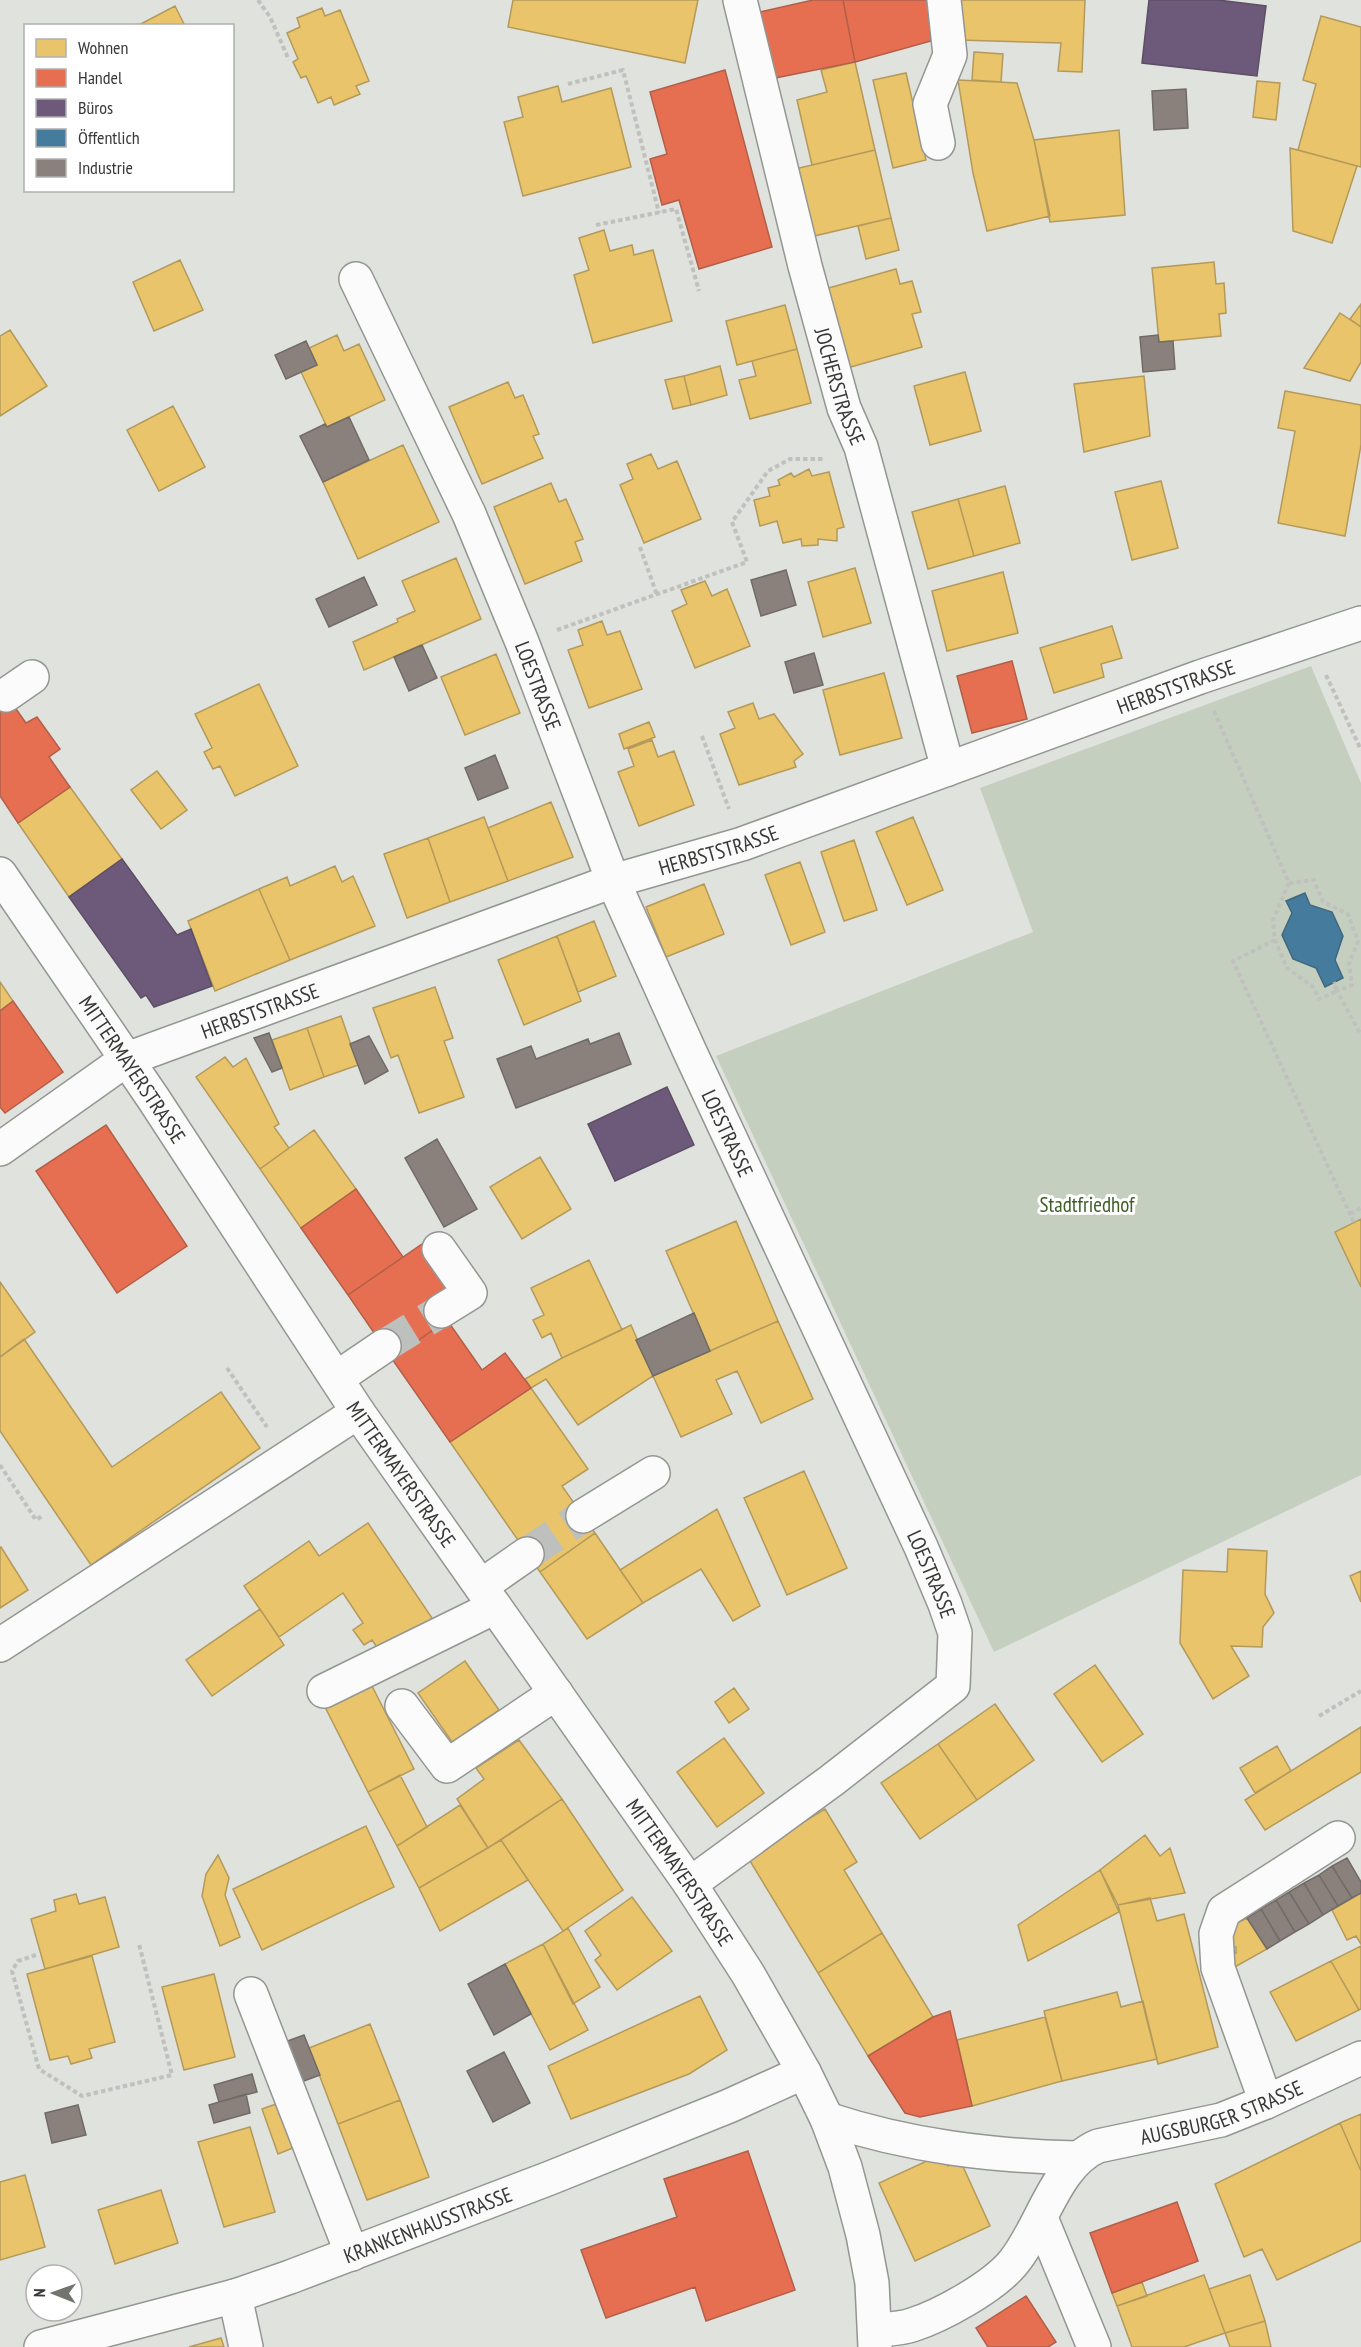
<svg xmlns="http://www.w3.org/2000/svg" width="1361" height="2347" font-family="'PT Sans Narrow',sans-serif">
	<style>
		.green { fill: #c5cfbf }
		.homes { fill: #e9c46a; stroke: #b49a5a; stroke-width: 1.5 }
		.shops { fill: #e76f51; stroke: #b25f49; stroke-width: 1.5 }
		.offices { fill: #6d597a; stroke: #5d4f66; stroke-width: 1.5 }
		.public { fill: #457b9d; stroke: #41677e; stroke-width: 1.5 }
		.industry { fill: #8a817c; stroke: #716b67; stroke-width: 1.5 }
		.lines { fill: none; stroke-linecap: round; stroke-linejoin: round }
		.minor-tunnel { stroke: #bdc0bc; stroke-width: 33; stroke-dasharray: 33 16; stroke-linecap: butt }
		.minor-casing { stroke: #949693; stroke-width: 36 }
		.major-casing { stroke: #949693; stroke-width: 36 }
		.path { stroke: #c0c1be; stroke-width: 4; stroke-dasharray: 4.5 3; stroke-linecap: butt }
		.minor { stroke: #fafbfa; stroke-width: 33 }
		.major { stroke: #fafbfa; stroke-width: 33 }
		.labels { text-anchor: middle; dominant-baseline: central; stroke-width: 6; stroke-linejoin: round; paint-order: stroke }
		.street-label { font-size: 21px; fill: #373936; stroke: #fff }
		.park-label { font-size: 21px; fill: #3e5e26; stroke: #fff }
	</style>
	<rect width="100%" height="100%" fill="#dfe2dd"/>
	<!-- green -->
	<path class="green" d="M1311 666 1361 783V1475L994 1652 716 1056 1033 932 980 788Z"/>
	<!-- homes -->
	<path class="homes" d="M513 0H698L685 63 508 27Z
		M956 0H1085L1082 72 1058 71 1061 43 959 40Z
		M175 6 185 26H137Z
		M322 8 325 16 340 10 369 81 356 86 360 94 334 105 331 97 318 103 306 76 301 78 293 62 298 59 287 33 300 27 297 18Z
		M1321 16 1361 27V167L1298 150 1316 84 1303 80Z
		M974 52 1003 54 1001 82 972 80Z
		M855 62 875 150 812 165 797 100 827 92 821 70Z
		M906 73 926 160 893 168 873 80Z
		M958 80 1017 83 1034 140 1050 216 987 231 973 173Z
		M1257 81 1280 83 1276 120 1253 117Z
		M558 86 562 102 611 88 631 167 523 196 504 122 523 117 518 97Z
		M1119 130 1125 215 1050 222 1034 140Z
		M1290 148 1357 166 1332 243 1293 231Z
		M875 150 891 218 810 237 795 169Z
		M891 218 899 250 866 259 858 226Z
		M604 230 610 251 632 245 634 255 653 250 672 321 593 343 574 275 589 270 579 238Z
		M180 260 203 310 154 331 133 282Z
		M1214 262 1216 284 1224 283 1226 313 1219 314 1221 336 1159 342 1152 268Z
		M896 269 900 284 912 281 921 312 912 314 922 347 847 368 825 289Z
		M1361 304V327L1350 319Z
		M785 305 797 349 737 365 726 321Z
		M1340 313 1361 327V362L1350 381 1304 368Z
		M10 330 47 386 0 416V336Z
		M337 335 344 351 359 344 385 400 327 427 301 372 317 365 309 348Z
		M797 349 811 403 750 419 739 380 756 376 752 361Z
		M720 366 727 395 691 405 684 376Z
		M965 372 981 431 930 445 914 386Z
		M684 376 691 405 673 409 665 380Z
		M1144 376 1150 436 1084 452 1074 384Z
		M508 382 515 398 523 395 539 434 533 436 543 458 482 484 449 407Z
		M1285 391 1361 405V445L1345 536 1278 523 1295 431 1278 428Z
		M173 406 205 467 159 491 127 430Z
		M403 445 439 522 358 559 323 482Z
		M651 454 658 469 677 461 701 519 644 543 620 485 633 479 627 464Z
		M809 469 812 476 829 472 844 527 837 529V541L818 539V545L802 546 801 539 783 543 777 521 760 526 754 500 770 496 768 488 780 485 778 480 791 473 794 477Z
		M1161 481 1178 548 1132 560 1115 492Z
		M551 483 559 502 566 499 583 539 575 542 582 561 525 584 494 507Z
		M1005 486 1020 543 974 556 958 499Z
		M958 499 974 556 928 569 912 512Z
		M456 558 481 619 364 670 353 642 398 622 397 619 415 611 402 581Z
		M855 568 871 623 823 637 808 582Z
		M1003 572 1018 633 947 651 932 591Z
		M705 581 712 596 727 589 750 646 695 668 672 611 687 604 681 590Z
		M602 621 607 635 620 631 642 689 589 708 568 650 583 645 578 630Z
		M1112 626 1122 658 1101 664 1104 677 1054 693 1040 648Z
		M496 654 520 713 465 735 441 677Z
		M884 673 902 738 840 755 823 690Z
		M259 684 298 766 235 796 220 766 213 769 204 752 212 748 195 714Z
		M753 703 759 719 774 714 803 754 794 761 796 767 739 785 720 734 735 728 728 712Z
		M649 722 655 737 624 749 619 734Z
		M652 740 658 757 674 751 694 805 639 826 618 772 634 766 628 749Z
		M157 771 187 810 161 829 131 790Z
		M70 787 122 859 69 897 18 823Z
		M551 802 573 857 508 881 488 828Z
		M484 817 508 881 450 902 428 838Z
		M913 817 943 890 907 905 876 832Z
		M428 838 450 902 407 918 384 854Z
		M854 840 877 910 844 921 821 852Z
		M800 862 825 932 791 945 765 875Z
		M335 866 342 882 353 876 375 926 290 960 259 889 287 877 290 886Z
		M704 884 724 934 666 957 646 907Z
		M259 889 290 960 215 991 188 921Z
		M594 921 616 976 578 992 557 936Z
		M557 936 581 1001 524 1025 498 960Z
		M0 982 13 1001 0 1011Z
		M435 987 453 1038 444 1041 464 1097 419 1113 398 1055 391 1058 373 1008Z
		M341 1016 358 1065 324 1077 307 1028Z
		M307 1028 324 1077 290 1090 272 1040Z
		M225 1057 233 1067 246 1058 279 1124 274 1127 289 1148 260 1169 196 1077Z
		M314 1130 356 1189 301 1228 260 1169Z
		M540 1157 571 1209 522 1239 490 1187Z
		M1361 1219V1287L1335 1232Z
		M736 1221 778 1321 710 1351 666 1251Z
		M589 1260 622 1330 562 1358 551 1333 542 1338 533 1320 544 1315 531 1288Z
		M0 1282 35 1332 0 1357Z
		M778 1321 813 1399 761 1423 737 1371 716 1380 732 1414 681 1437 653 1376Z
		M631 1325 653 1376 578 1425 546 1379 531 1388 525 1379 562 1358Z
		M24 1339 112 1467 221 1392 260 1448 91 1565 0 1431V1357Z
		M531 1388 588 1469 562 1486 595 1533 540 1572 450 1442Z
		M804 1471 847 1568 787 1595 744 1498Z
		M717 1509 760 1606 733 1621 701 1569 643 1603 620 1570Z
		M368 1523 434 1621 383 1656 372 1640 364 1645 353 1630 363 1623 343 1593 279 1637 244 1586 309 1541 319 1556Z
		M595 1533 643 1603 587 1639 540 1572Z
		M1 1547 28 1590 0 1608V1548Z
		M1228 1549 1267 1551 1265 1594 1274 1613 1263 1627 1262 1647 1231 1646 1249 1676 1213 1699 1180 1643 1183 1570 1227 1572Z
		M1361 1571V1602L1350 1576Z
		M260 1609 284 1645 212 1696 186 1660Z
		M465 1661 499 1710 452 1742 418 1693Z
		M1095 1665 1143 1734 1102 1762 1054 1694Z
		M371 1684 414 1769 368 1792 325 1707Z
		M734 1688 749 1709 729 1723 715 1702Z
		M995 1704 1034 1760 977 1800 938 1744Z
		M1361 1727V1772L1265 1830 1245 1800Z
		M724 1738 764 1793 717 1827 677 1772Z
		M519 1740 562 1799 488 1848 457 1799 484 1779 476 1768Z
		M938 1744 977 1800 920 1839 881 1783Z
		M1277 1746 1291 1771 1255 1793 1240 1768Z
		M400 1775 427 1827 397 1846 368 1792Z
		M562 1799 623 1890 563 1931 501 1840Z
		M460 1805 488 1848 419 1888 397 1846Z
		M825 1809 857 1862 844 1870 882 1933 818 1973 747 1856Z
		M366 1826 394 1887 262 1950 233 1889Z
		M1145 1835 1160 1856 1170 1848 1185 1893 1118 1905 1100 1870Z
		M501 1840 528 1880 440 1931 419 1888Z
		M218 1855 229 1878 225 1895 240 1937 220 1946 202 1896 206 1874Z
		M1100 1870 1119 1912 1028 1961 1018 1925Z
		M1361 1893V1944L1356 1936 1347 1940 1332 1910Z
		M76 1894 79 1904 105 1897 119 1947 45 1969 31 1919 56 1911 54 1900Z
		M632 1897 672 1951 617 1990 595 1960 601 1955 585 1931Z
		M1150 1898 1157 1921 1184 1914 1218 2047 1158 2064 1118 1905Z
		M1247 1918 1267 1949 1233 1968V1953H1236V1947H1233V1925Z
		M568 1928 600 1987 573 2004 543 1944Z
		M882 1933 933 2017 868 2056 818 1973Z
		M543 1944 588 2030 550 2050 505 1964Z
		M1361 1946V2009L1359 2010 1331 1961Z
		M92 1956 115 2042 89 2049 92 2058 71 2064 68 2056 50 2060 27 1974Z
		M1331 1961 1359 2010 1296 2041 1270 1992Z
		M214 1974 235 2057 184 2070 162 1987Z
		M1117 1992 1121 2007 1143 2001 1157 2059 1062 2081 1044 2011Z
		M700 1996 727 2050 689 2074 571 2119 548 2066Z
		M1045 2017 1062 2081 972 2106 957 2040Z
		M370 2024 400 2100 338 2124 309 2048Z
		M400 2100 429 2177 367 2200 338 2124Z
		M279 2103 295 2147 278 2154 262 2109Z
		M1361 2114V2171L1340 2123Z
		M1340 2123 1361 2171V2241L1277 2280 1262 2249 1244 2257 1215 2184Z
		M250 2127 275 2212 224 2227 198 2142Z
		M942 2154 948 2166 960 2160 990 2226 915 2261 879 2183Z
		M25 2175 45 2247 0 2260V2182Z
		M161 2190 178 2243 115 2264 98 2210Z
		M1204 2275 1225 2333 1184 2347H1132L1117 2306Z
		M1250 2275 1265 2321 1225 2333 1209 2289Z
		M1142 2282 1147 2296 1117 2306 1112 2293Z
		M1265 2321 1271 2347H1230L1225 2333Z
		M221 2338 224 2347H189Z"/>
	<!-- shops -->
	<path class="shops" d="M813 0H843L855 62 775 78 760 12Z
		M843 0H927L931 41 855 62Z
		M725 70 772 247 699 269 679 200 662 205 650 159 667 154 650 92Z
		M1012 661 1027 719 972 733 957 676Z
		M6 695 26 723 37 717 60 749 49 757 70 787 18 823 0 796V699Z
		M13 1001 63 1072 5 1113 0 1107V1011Z
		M106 1125 187 1246 117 1293 36 1171Z
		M356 1189 403 1257 348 1295 301 1228Z
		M422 1244 455 1288 447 1320 392 1359 348 1295Z
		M447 1320 482 1370 505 1353 531 1388 450 1442 392 1359Z
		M950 2011 972 2106 920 2117 905 2113 868 2056 933 2017Z
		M748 2151 795 2290 706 2321 695 2287 606 2318 581 2250 677 2217 664 2179Z
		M1177 2202 1198 2261 1112 2293 1090 2233Z
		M1026 2296 1056 2342 1048 2347H988L976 2328Z"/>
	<!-- offices -->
	<path class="offices" d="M1149 0H1218L1266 6 1257 76 1142 63Z
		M122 859 177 935 191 929 212 986 154 1007 146 995 141 998 69 897Z
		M667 1087 694 1145 615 1181 588 1124Z"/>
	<!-- public -->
	<path class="public" d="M1305 893 1310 905 1332 912 1343 936 1335 960 1343 978 1325 987 1316 968 1293 959 1282 935 1292 913 1286 901Z"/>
	<!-- industry -->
	<path class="industry" d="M1186 89 1188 128 1154 130 1152 91Z
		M1158 335 1159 342 1173 341 1175 369 1143 372 1140 337Z
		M306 341 317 365 286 379 275 355Z
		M349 417 369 460 323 482 300 436 325 424 327 427Z
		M786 570 796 605 761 616 751 580Z
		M364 577 377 605 329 627 316 599Z
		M422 645 437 678 409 691 394 657Z
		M814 653 823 685 794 693 785 662Z
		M495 755 508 788 478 800 465 768Z
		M269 1033 282 1068 272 1072 254 1038Z
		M619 1033 631 1064 516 1108 497 1059 531 1046 536 1059 588 1039 590 1044Z
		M369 1036 388 1071 365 1084 350 1044Z
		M437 1139 477 1209 444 1227 405 1158Z
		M694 1313 710 1351 653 1376 636 1340Z
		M1347 1858 1361 1882V1893L1352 1898 1332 1866Z
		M1332 1866 1352 1898 1338 1906 1319 1875Z
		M1319 1875 1338 1906 1323 1915 1304 1883Z
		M1304 1883 1323 1915 1309 1924 1289 1892Z
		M1289 1892 1309 1924 1295 1932 1276 1900Z
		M1276 1900 1295 1932 1280 1941 1261 1909Z
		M1261 1909 1280 1941 1267 1949 1247 1918Z
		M505 1964 531 2014 494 2035 468 1984Z
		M304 2035 320 2075 301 2082 285 2042Z
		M504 2052 530 2103 493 2122 467 2071Z
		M252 2074 257 2092 219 2102 214 2085Z
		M246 2094 250 2113 214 2123 209 2105Z
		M78 2105 86 2135 52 2143 45 2113Z"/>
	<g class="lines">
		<!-- minor-tunnel -->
		<path class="minor-tunnel" d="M384 1346 441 1311
			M527 1554 583 1516"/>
		<defs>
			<g id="minor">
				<path id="s1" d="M740 0 805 266 844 408 861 447 948 769"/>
				<path d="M938 143 930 104 950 55 944 0"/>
				<path id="s2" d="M356 279 469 514 522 642 613 881 690 1052 921 1547 945 1604 955 1633 953 1686 831 1781 690 1884"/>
				<path d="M6 695 32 677"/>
				<path id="s3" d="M0 1149 127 1059 613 881 742 844 1200 677 1361 623"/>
				<path d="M439 1249 470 1293 441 1311"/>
				<path d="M337 1378 384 1346"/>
				<path d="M583 1516 653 1473"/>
				<path d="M481 1586 527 1554"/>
				<path d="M0 1645 358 1412"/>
				<path d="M324 1691 495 1607"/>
				<path d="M402 1706 447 1766 556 1693"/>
				<path d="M251 1994 352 2254"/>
				<path d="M1266 2102 1218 1968 1216 1934 1224 1911 1338 1838"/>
				<path d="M827 2119C909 2146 991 2156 1077 2158"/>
				<path d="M1041 2218 1094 2347"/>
				<path d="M235 2296 246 2347"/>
				<path id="s4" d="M875 2330C887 2329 900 2329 912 2325 941 2316 993 2287 1013 2263 1042 2228 1055 2164 1098 2146L1221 2120 1266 2102 1361 2058"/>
				<path id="s5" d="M41 2347 235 2296 290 2277 550 2178 729 2106 804 2072"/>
			</g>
			<g id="major">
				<path id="s6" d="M0 874 153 1098 358 1412 690 1884 748 1974 804 2072 827 2119 845 2167 863 2235 872 2283 875 2347"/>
			</g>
		</defs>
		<!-- minor casing -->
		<use href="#minor" class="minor-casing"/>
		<!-- major casing -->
		<use href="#major" class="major-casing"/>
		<!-- path -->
		<path class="path" d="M258 0 270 17 289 60
			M568 84 623 70 659 213
			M596 225 676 209 699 291
			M640 547 657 595
			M557 630 747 562 732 522 768 471 790 459H825
			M1326 675 1361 750
			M1214 711 1289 883 1273 920 1275 940 1287 968 1313 987 1319 999 1337 991 1334 982
			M702 736 729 809
			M1289 883 1314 880 1323 902 1348 914 1358 941 1349 964 1352 985 1337 991 1361 1035
			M1275 940 1233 961 1354 1223
			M1350 1214 1361 1208
			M227 1368 267 1427
			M0 1465 36 1520 42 1516
			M1319 1716 1361 1691
			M36 1955 18 1961 12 1971 39 2069 82 2096 172 2075 139 1944"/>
		<!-- minor -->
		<use href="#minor" class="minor"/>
		<!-- major -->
		<use href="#major" class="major"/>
	</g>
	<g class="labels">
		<!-- street labels -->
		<g class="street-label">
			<text stroke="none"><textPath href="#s1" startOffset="399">JOCHERSTRASSE</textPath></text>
			<text stroke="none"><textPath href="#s2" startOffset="446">LOESTRASSE</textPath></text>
			<text stroke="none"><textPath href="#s3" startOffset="1269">HERBSTSTRASSE</textPath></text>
			<text stroke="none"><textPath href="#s3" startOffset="783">HERBSTSTRASSE</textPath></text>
			<text stroke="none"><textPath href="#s3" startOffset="297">HERBSTSTRASSE</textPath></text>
			<text stroke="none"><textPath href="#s6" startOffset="236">MITTERMAYERSTRASSE</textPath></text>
			<text stroke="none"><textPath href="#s2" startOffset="932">LOESTRASSE</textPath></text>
			<text stroke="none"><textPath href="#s6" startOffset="722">MITTERMAYERSTRASSE</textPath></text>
			<text stroke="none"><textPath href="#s2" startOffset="1418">LOESTRASSE</textPath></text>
			<text stroke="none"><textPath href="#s6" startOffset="1208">MITTERMAYERSTRASSE</textPath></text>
			<text stroke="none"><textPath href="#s4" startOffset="432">AUGSBURGER STRASSE</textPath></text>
			<text stroke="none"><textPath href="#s5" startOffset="406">KRANKENHAUSSTRASSE</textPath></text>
		</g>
		<!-- park labels -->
		<g class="park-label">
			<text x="1087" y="1204">Stadtfriedhof</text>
		</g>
	</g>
	<!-- legend -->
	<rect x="24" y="24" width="210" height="168" fill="#ffffff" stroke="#afb0af" stroke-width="1.5"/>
	<rect x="36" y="39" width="30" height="18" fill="#e9c46a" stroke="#afb0af" stroke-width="1.5"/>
	<text x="78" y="54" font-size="18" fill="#373936">Wohnen</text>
	<rect x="36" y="69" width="30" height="18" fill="#e76f51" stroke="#afb0af" stroke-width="1.5"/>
	<text x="78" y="84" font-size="18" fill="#373936">Handel</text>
	<rect x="36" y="99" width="30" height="18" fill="#6d597a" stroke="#afb0af" stroke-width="1.5"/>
	<text x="78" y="114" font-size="18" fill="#373936">Büros</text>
	<rect x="36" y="129" width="30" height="18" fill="#457b9d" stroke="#afb0af" stroke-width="1.5"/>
	<text x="78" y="144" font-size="18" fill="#373936">Öffentlich</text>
	<rect x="36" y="159" width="30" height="18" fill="#8a817c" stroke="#afb0af" stroke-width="1.5"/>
	<text x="78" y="174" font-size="18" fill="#373936">Industrie</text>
	<!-- north arrow -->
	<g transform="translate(54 2293) rotate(271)"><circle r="28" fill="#ffffff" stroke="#afb0af" stroke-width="1.5"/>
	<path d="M0-4.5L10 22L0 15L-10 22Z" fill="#727470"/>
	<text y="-9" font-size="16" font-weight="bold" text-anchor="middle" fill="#373936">N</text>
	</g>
</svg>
